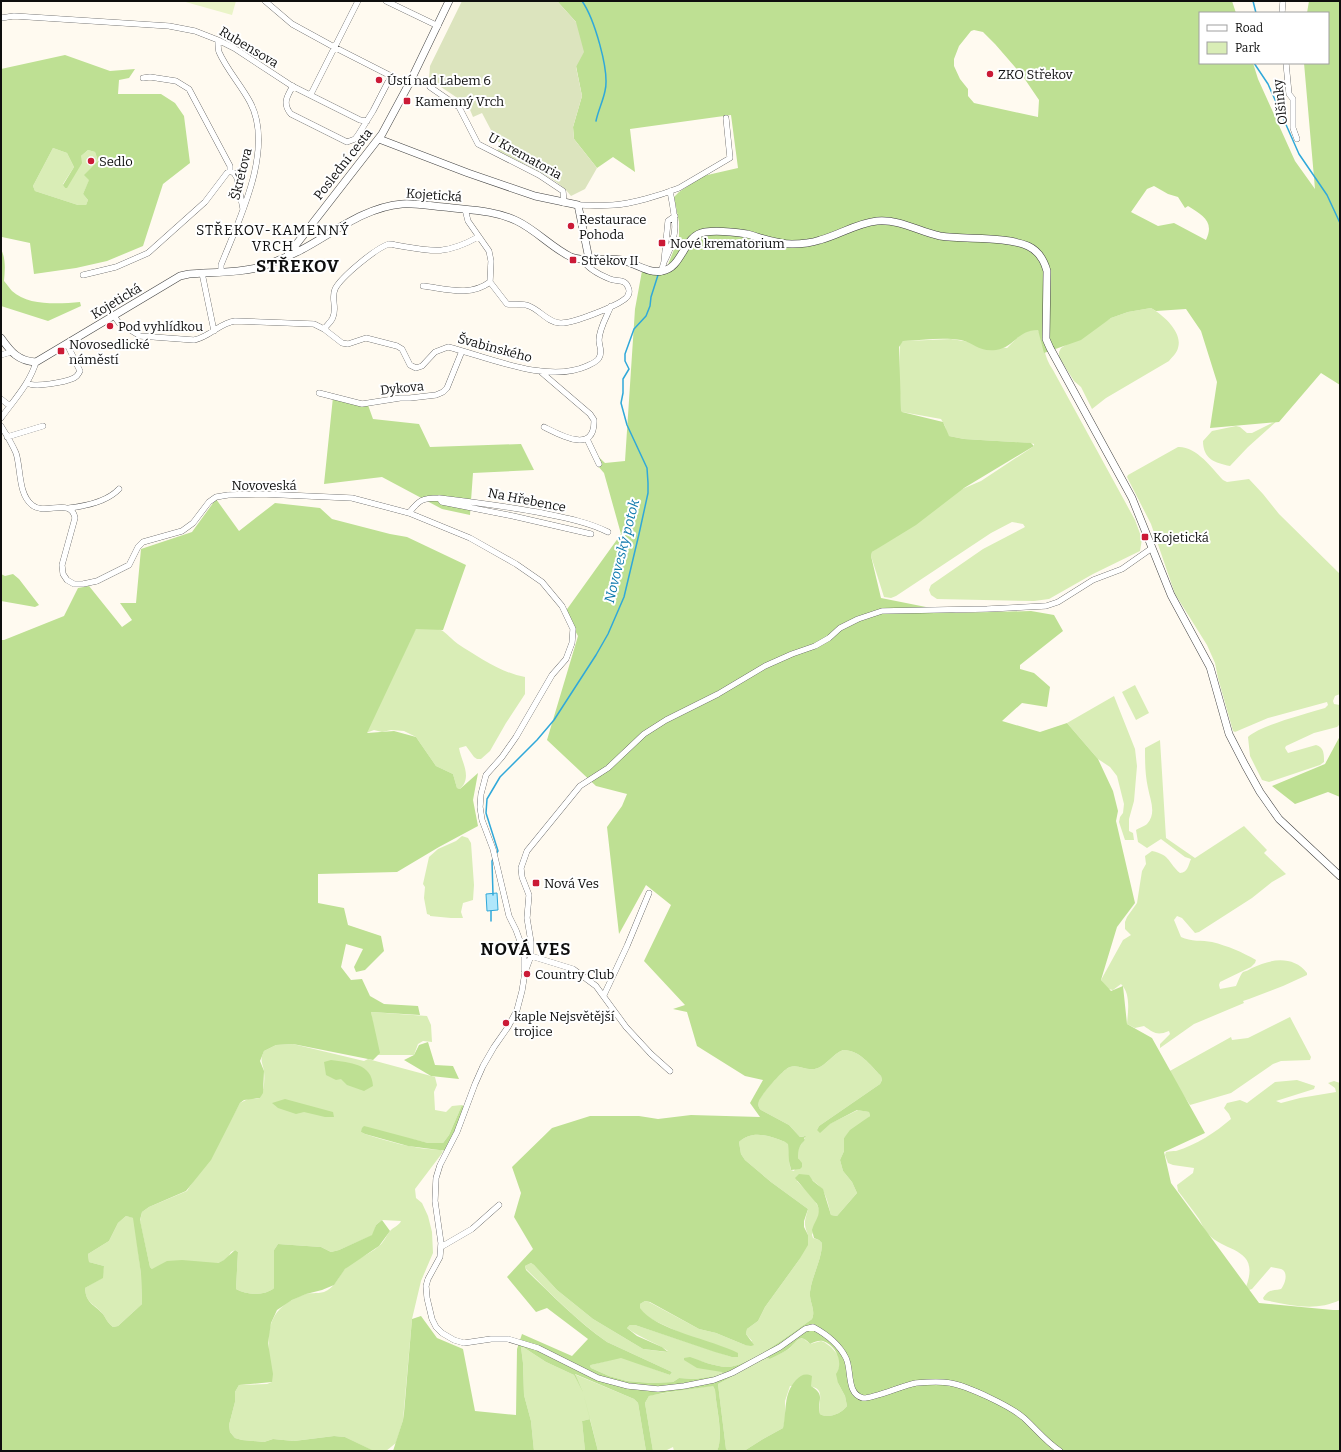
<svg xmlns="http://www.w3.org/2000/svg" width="1341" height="1452" font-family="Bitter,serif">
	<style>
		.green { fill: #d9edb6 }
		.forest { fill: #bee093; fill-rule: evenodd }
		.cemetery { fill: #dce4be }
		.pitch { fill: #eaf4c8 }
		.water { fill: #b0e7fb; stroke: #30a8d9 }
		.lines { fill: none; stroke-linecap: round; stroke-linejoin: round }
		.stream { stroke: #30a8d9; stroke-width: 1.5 }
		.minor-casing { stroke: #414141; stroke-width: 6 }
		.tertiary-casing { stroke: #414141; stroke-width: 8 }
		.minor { stroke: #fff; stroke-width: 5.5 }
		.tertiary { stroke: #fff; stroke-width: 7 }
		.poi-dot { fill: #cb1a36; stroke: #fff; stroke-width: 1.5 }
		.labels { text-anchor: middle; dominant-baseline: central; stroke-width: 4; stroke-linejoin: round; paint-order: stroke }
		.street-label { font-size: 13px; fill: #0e0e0e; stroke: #fff }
		.poi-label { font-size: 13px; fill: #0e0e0e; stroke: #fff; text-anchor: start }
		.neighbourhood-label { font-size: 14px; letter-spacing: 1px; fill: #0e0e0e; stroke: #fff }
		.water-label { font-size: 14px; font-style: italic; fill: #0c78ac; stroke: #fff }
		.district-label { font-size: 17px; font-weight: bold; letter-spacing: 1px; fill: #0e0e0e; stroke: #fff }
	</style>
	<rect width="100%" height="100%" fill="#fffaf0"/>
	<!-- green -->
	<path class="green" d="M53 148 67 153 74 167 63 184 65 188 81 156 88 150 95 152 98 161 83 194 88 200 86 205H78L35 191 33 186Z
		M1151 308C1163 315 1183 332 1178 348 1177 353 1172 357 1169 361L1106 398 1092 409 1081 387 1074 381 1059 357V352L1061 348 1111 318 1128 312Z
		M1031 330H1038C1045 344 1043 356 1053 370L1135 520 1142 539 1140 551 1093 574 1049 599 1034 601 937 599 931 595 929 590 931 585 983 549 1025 527 1023 524 1012 522 991 533 896 596 891 598 884 597 871 556 872 552 960 490 981 481 1034 446V444L1030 443 964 439 949 436 947 435 945 426 941 419 902 412 901 410 899 376 900 344 903 341H906L951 339 1007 348 1022 333Z
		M1278 420 1248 447 1230 466C1215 463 1203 459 1203 441L1212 431 1236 426 1240 427 1247 433H1252Z
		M1178 447C1196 446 1212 468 1223 480L1227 482 1249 479 1263 494 1279 514 1339 573 1340 578V694L1335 696 1333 701 1334 704 1340 705V724L1337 727 1314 733 1286 746 1285 748 1288 753 1316 745C1324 747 1324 754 1324 762L1320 765 1269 782 1262 780 1250 756 1248 737C1261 725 1306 714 1325 708L1328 705 1327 702 1268 718 1235 732 1233 731 1218 678 1215 663 1207 645 1175 594 1151 524 1127 477 1128 475Z
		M416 628C424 628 433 627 441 630 447 633 452 640 458 644 478 657 502 673 525 677V694L506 723 490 751 481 759H477L474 757 466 746 459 748C461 761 473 777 460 789L457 788 453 774 436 766 416 737 404 731 391 730 382 732 374 730 366 733Z
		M1135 685 1149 713 1136 720 1122 692Z
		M1114 696 1135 749 1137 766 1134 801 1129 819V831L1133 833 1134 840H1125L1119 822 1120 817 1123 813 1124 804 1117 776 1110 767 1098 759 1067 723Z
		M1160 740 1166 838 1195 858 1244 826 1267 850 1264 853 1286 874 1272 882 1252 898 1199 932 1195 933 1182 918 1177 916 1174 920 1181 937C1191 942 1202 940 1212 942 1228 946 1242 952 1256 960L1255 963 1251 967 1220 982 1219 985 1220 989 1236 986C1238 982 1240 975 1243 972 1246 971 1249 970 1252 968 1270 959 1293 955 1307 973V975L1283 986 1249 999 1243 1001 1244 1003 1194 1024 1160 1048V1044L1170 1034 1169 1031C1157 1036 1154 1033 1144 1026L1135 1028 1127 1024C1128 1011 1131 994 1121 984L1113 990 1108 989 1101 980 1123 940 1131 935 1125 929V922L1127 917 1137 903 1142 871 1146 864 1145 856 1152 851C1171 855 1168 863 1180 873 1188 872 1188 866 1191 859L1185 857 1161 839 1147 848 1138 842 1136 830C1139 828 1145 826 1147 824 1157 813 1150 800 1148 788 1145 775 1145 761 1145 748Z
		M462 836 468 838 471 843 474 885 473 900 463 903 461 912 463 918H451L430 916V915L427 914 424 898 425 887 423 884 429 857 438 849 456 841Z
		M371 1012 427 1016 431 1025 432 1042 423 1041 418 1044 414 1055H378Z
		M1290 1017 1311 1057 1310 1060 1281 1061 1273 1064 1231 1093 1190 1105 1168 1072 1231 1037 1232 1040 1248 1038Z
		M293 1044 364 1061 368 1059 435 1077 437 1085 434 1092 435 1110 446 1112 452 1106 462 1105 449 1135 443 1143H428L411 1139 361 1132 365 1134C390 1142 414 1149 441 1150L443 1152 415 1189 416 1198 422 1203 428 1216 432 1232 433 1253 421 1281 412 1319 403 1420 396 1443 386 1451H373L345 1437 334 1436 294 1441 273 1439 264 1442 242 1440 235 1438 230 1432 229 1425 235 1402 234 1398 235 1392 239 1385 267 1384 272 1382C268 1344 259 1311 303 1295 309 1292 317 1294 324 1292 334 1288 338 1278 344 1270 354 1259 369 1255 379 1246 384 1242 386 1236 390 1231 393 1227 399 1226 401 1221L382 1220 376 1225 373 1235 339 1250 331 1252 321 1247 278 1244 274 1250V1288C265 1296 246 1295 236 1289L238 1252 235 1250 231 1252 227 1259 218 1263 152 1269 150 1267 140 1221 142 1212 149 1207 187 1191 228 1125 240 1103 250 1098 256 1099 260 1098C264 1090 265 1081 264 1072 263 1062 259 1062 264 1051L276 1045Z
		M843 1050C860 1050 870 1065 881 1076L882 1080 880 1084 819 1126 817 1130 858 1110 869 1112 870 1116 844 1138V1151L840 1160 843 1171 852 1182 857 1193 837 1216 831 1215C828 1205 827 1195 820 1187 817 1183 812 1181 809 1176L797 1181C803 1188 822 1204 819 1214 818 1221 814 1228 812 1235L813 1238 819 1240 822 1243C822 1260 812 1275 810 1292 809 1302 816 1310 812 1319 795 1331 745 1369 726 1367 714 1366 701 1361 690 1358H684L724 1372 722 1375 695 1379 679 1378 673 1382 651 1383 627 1381 609 1376 591 1368 590 1366 591 1365 621 1357 670 1375 672 1372 607 1342C577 1321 552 1295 526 1269L525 1266 531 1263 534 1265 557 1290 593 1319 643 1349 666 1352 668 1351C655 1342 640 1338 627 1328L630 1325H635L732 1357 653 1320 644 1314 639 1307 640 1304 645 1301 649 1302 699 1329 716 1333 745 1345 752 1341 746 1334 747 1329 758 1321 765 1307 799 1260 808 1235C803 1223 805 1221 808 1209L771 1182 745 1160 741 1154 739 1142C752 1129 771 1136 785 1142L788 1143 790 1167 791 1170 794 1171 799 1160C795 1152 799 1146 805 1140L804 1136 800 1137 789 1125 761 1110C758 1107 758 1105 759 1101 761 1094 783 1069 790 1067 799 1064 807 1072 818 1068 826 1065 833 1054 843 1050Z
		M1297 1080 1315 1086 1314 1089 1276 1101 1281 1103 1300 1098 1336 1092 1335 1088 1328 1083 1334 1081 1340 1083V1300C1315 1312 1290 1305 1264 1300L1263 1298C1269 1289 1272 1291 1281 1289 1285 1284 1289 1272 1281 1269 1278 1268 1274 1268 1271 1267L1252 1289 1249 1290 1246 1287C1261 1247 1225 1253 1208 1234 1204 1230 1202 1224 1199 1219 1192 1209 1185 1200 1178 1191L1177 1185 1193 1173 1194 1168 1173 1165 1168 1163 1165 1155 1166 1152C1170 1151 1173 1151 1176 1151 1196 1145 1216 1132 1231 1119L1229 1114 1224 1108 1227 1103 1240 1100 1247 1103 1275 1082Z
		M126 1216 134 1218 141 1274 142 1304 118 1326 113 1327C108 1323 106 1319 103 1314 94 1303 86 1304 85 1288L102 1278 104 1266 89 1262 88 1254 109 1241 118 1223Z
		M799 1339H804L810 1344 821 1341 824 1342 831 1347 838 1355 840 1363 838 1372V1383L845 1396 847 1406C841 1414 828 1419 820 1414 818 1407 821 1401 820 1394 819 1383 798 1386 790 1386L785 1401V1419L783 1428 763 1439 744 1451H729L726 1449 718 1384 767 1358 770 1359 789 1349 794 1343Z
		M521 1347H523L546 1362 574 1375 583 1391 574 1374 634 1399 638 1403 646 1451H598L590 1419 582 1421 585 1451H553L552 1450 534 1451 531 1421 524 1395 523 1363Z
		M710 1386H713L715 1390C716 1407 724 1437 717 1451H674L673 1447 665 1451H653L645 1403 649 1396 652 1395Z"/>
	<!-- forest -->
	<path class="forest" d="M557 1H1232L1236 13H1200V63H1253L1258 79 1295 161 1315 189 1304 63H1328V13H1307L1309 1H1340V385L1321 373 1279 422 1210 428 1217 382 1201 331 1186 309 1156 311 1151 308 1128 312 1111 318 1081 340 1044 353 1038 330C1017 330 1015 347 996 350 978 352 975 343 961 340 943 337 921 340 903 341L899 347 901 410 902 412 943 422 949 436 964 439 1031 443 1034 446 964 488 916 525 872 552 871 556 881 598 956 613 1031 611 1054 615 1063 631 1020 665V669L1034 673 1050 687 1047 707 1022 703 1002 721 1040 732 1067 723 1098 759 1113 791 1118 811 1116 821 1135 903 1117 927 1101 980 1111 991 1123 986 1127 1024 1152 1038 1205 1133 1164 1152 1171 1183 1259 1303 1333 1310H1340V1451H744L763 1439 783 1428C787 1411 783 1394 796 1380 801 1375 805 1373 812 1376L811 1386C827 1396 816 1400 820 1414 828 1419 841 1414 847 1406L845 1396 838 1383 836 1374C844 1363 836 1345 823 1341 819 1340 814 1342 810 1344 799 1331 795 1345 787 1350 782 1353 776 1356 770 1359L767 1358 718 1384 726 1449 729 1451H717C724 1436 716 1407 715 1390L713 1386 663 1393 649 1396 645 1403 653 1451H646L638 1403 634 1399 575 1374 583 1392 598 1451H585L582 1421 590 1419 583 1392 574 1375 546 1362 523 1347H521L523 1363 524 1395 531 1421 534 1451 504 1450 499 1451H393L403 1420 404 1413 412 1319 421 1316 437 1338 463 1349 475 1411 516 1415 517 1349 522 1334 572 1356 588 1339 547 1308 536 1312 507 1277 533 1249 514 1217 521 1193 512 1167 552 1128 590 1116H639L658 1119 691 1115 760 1117 750 1103 763 1080 745 1076 697 1046 687 1012 673 1009 685 1005 644 961 671 905 646 885 619 934 607 827 622 806 627 794 596 786 547 740 578 636 565 612 621 534 604 473 597 465 588 447 605 463 625 461 635 309 642 271 665 272 679 237V222L674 197 679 192 703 176 738 168 731 115 630 129 635 172 613 157 597 168 574 139 573 127 582 96 576 66V22ZM974 30 983 32 995 44 1022 75 1039 100 1038 117 974 103 968 96V89L960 79 954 66V59L959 46 971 31ZM1154 186 1168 194 1178 197 1185 208 1188 206C1202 215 1215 221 1206 240L1174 223 1158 226 1131 212 1147 189ZM843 1050C860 1050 870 1065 881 1076L882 1080 880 1084 819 1126 817 1130 820 1133 830 1124 857 1110 869 1112 870 1116 850 1130 844 1138V1151L840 1160 843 1171 852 1182 857 1193 837 1216 831 1215 823 1189 813 1181 809 1175 799 1174 795 1178 817 1204C822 1215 815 1219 812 1230L814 1238 819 1240 822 1243C822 1260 812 1275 810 1292 809 1302 816 1310 812 1319 795 1331 745 1369 726 1367 714 1366 701 1361 690 1357L684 1358V1360L697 1368 722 1372 724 1374 722 1375 695 1379 679 1378 673 1382 651 1383 627 1381 609 1376 591 1368 590 1366 591 1365 621 1358 670 1375 672 1372 607 1342C577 1321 552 1295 526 1270L525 1266 531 1263 534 1265 557 1290 593 1319 643 1349 668 1352 662 1347 637 1336 627 1328 630 1325H635L715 1352 732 1357H738V1353C713 1340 655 1330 640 1308V1304L645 1301 650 1302 699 1329 716 1333 745 1345 751 1346 754 1345 746 1334 747 1329 758 1321 765 1307 799 1260 808 1245V1235L804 1227V1221L808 1209 771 1182 745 1160 741 1154 739 1142C752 1129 771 1136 785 1142L788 1144 789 1161 791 1170 800 1169 802 1167V1163L798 1158C798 1149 799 1146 805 1140L804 1138 806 1136 800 1137 789 1125 761 1110C758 1107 758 1105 759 1101 762 1094 783 1069 790 1067 799 1064 807 1072 818 1068 826 1065 833 1054 843 1050Z
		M65 55 110 71 135 69 129 78 119 80 118 94H161L175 103 184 116 190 163 163 184 143 246 107 261 76 268 34 274 30 243 2 237 1 238V69ZM53 148 67 153 74 167 63 185 65 188H67L82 163 81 156 88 150 95 152 98 161 84 175 89 180 83 194 88 200 86 205H78L35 191 33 186Z
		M1 249C6 259 5 270 4 281 7 284 9 288 12 291 28 306 59 304 80 302L81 306 48 321 1 306Z
		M333 397 368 405 373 419 419 424 430 447 521 444 534 470 473 473 470 515 442 509 382 477 324 484Z
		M216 499 239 531 275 503 320 508 332 519 390 534 407 537 466 565 443 630 416 629 367 733 394 731 416 737 436 766 453 774 457 788 460 789 478 773 473 800 478 826 439 847 397 872 318 874V903L344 908 348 925 381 936 384 951 365 970 356 972 354 967 363 949 346 944 341 967 351 980 362 979 370 996 384 1004 418 1006 420 1015 371 1012 380 1053 373 1060 293 1044 276 1045 264 1051 260 1061 264 1071 263 1093 260 1098 244 1100 240 1103 211 1160 186 1191 149 1207 142 1212 140 1220 150 1267 152 1269 167 1261 182 1260 218 1263 224 1260 235 1250 238 1252 236 1289C246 1295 265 1296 274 1288V1250L278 1244 321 1247 331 1252 339 1250 372 1235 376 1225 382 1220 390 1231 379 1246 345 1269 334 1285 322 1290 306 1294 292 1300 277 1310 271 1323 268 1343 273 1374 272 1382 239 1385 235 1392V1402L229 1425 230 1432 235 1438 242 1440 264 1442 273 1439 294 1441 334 1436 345 1437 374 1451H1V640H4L64 616 78 588 89 586 122 627 132 620 120 603H136L141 549 192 532ZM126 1216 133 1218 141 1274 142 1304 118 1326 113 1327C108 1323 106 1319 103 1314 94 1304 86 1304 85 1288L103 1278 104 1266 89 1262 88 1254 109 1241 118 1223Z
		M1 574 5 576 13 574 19 579 39 605 35 607 1 601Z
		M1340 736V797L1328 792 1295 804 1272 786 1325 764Z
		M428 1042 435 1065 453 1066 459 1079 431 1076 404 1060 414 1055 419 1045Z
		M331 1060C350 1063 372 1063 373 1086L364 1091 347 1085 341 1079 336 1080 326 1075 324 1062Z
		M285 1099 333 1112 334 1117H325L304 1112 296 1114 278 1108 272 1103Z
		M462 1105 466 1109 447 1151 408 1146 365 1134 361 1132 362 1128 364 1126 368 1127 428 1143H443L449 1135Z"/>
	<!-- cemetery -->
	<path class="cemetery" d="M462 1H557L576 22 584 52 576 67 582 96 573 127 574 139 597 168 585 189 571 196C558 177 519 162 497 151L502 144 491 137H488L492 132 482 113 473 117 468 105 429 79 430 66Z"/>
	<!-- pitch -->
	<path class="pitch" d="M182 1H236L232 15Z"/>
	<!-- water -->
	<path class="water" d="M497 893 498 910 487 911 486 894Z"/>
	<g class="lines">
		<!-- stream -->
		<path class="stream" d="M582 1C594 18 610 71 605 91 603 101 598 111 596 121
			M1253 1 1256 13
			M1254 63 1268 84 1299 154 1327 195 1340 223
			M496 854 498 851 486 813 487 799 500 777 537 740 554 720 596 655 608 634 624 597 639 534 648 493V483L647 468 627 425 621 403 623 393V379L629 369 625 361V354L634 329 646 316 650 306 651 297 658 275
			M493 895 492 861 493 859
			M491 921V911"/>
		<defs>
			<path id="minor" d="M265 1 292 24 334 47 389 75V80L373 111 358 135 355 139 347 142 291 114C282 104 287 96 293 86
				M386 1 438 26
				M1282 13 1283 1
				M1 18 14 16 169 26 195 31 218 40 234 48 292 86 360 120 367 121
				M218 40C218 44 218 49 219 52 227 70 241 85 250 102 275 148 239 220 221 265V272
				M1286 63 1289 94 1293 99V128L1297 139
				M143 78 150 77 176 81 189 89 230 166V171
				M430 87 459 107 478 144 539 175 563 191 564 203
				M311 94 358 1
				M578 205C590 205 601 206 613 205 632 204 661 195 679 188L730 158 726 118
				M465 209 468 221 489 251 491 261 490 282
				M664 262C679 233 676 222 670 191
				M661 272 664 262 668 221 675 216
				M202 273 214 331
				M83 275 116 267 148 253 205 202 227 173 230 171 234 173 237 178 243 209
				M490 282 507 304C514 305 522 303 529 306 540 310 547 322 560 323 572 324 617 306 626 298 629 295 630 291 628 287 625 278 616 282 610 279 600 275 588 269 583 260
				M423 286C447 289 470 297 490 282
				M114 316 119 323 140 336 194 340C210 337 219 323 235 321L314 324 324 329 342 343 348 344 366 338 397 346 402 349 410 365 416 368 422 366 435 352 448 347C488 357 547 384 587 366 591 364 597 362 599 358 603 352 599 346 599 340 599 329 607 316 611 306
				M324 329C327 325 332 321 333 317 337 308 331 298 335 289 341 277 376 248 389 244 391 244 393 244 395 245 431 251 444 256 478 237
				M1 355 11 352
				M541 372 590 414 594 420C595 455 560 435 544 427
				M27 383C35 388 65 382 74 378 78 376 78 374 80 371L67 344
				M319 393 362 404 400 398H410L436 395 443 392 447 388 462 351
				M1 399 10 406
				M1 418C14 400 30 383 36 362
				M1 426C6 434 12 444 16 453 21 468 18 494 32 505 45 516 71 497 75 518L62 565 63 574 67 580 74 584H83L97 581 129 565 138 547 143 542 182 531 193 523 209 502 216 497 228 495 261 494 352 498 409 513 470 538 516 564 542 582 562 606 573 629 572 643 566 659 552 675 516 737 502 757 486 775 481 794 480 807 482 820 493 849 509 916 516 930 524 952V970
				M7 437 43 426
				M587 439 599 464
				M439 498C472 502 504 506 537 512 561 517 586 521 608 532
				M69 508C86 506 107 502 119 489
				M409 513C419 500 422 498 439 498L442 502 513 516 591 534
				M531 956 573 969 596 986 626 1027 651 1054 670 1071
				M604 995 627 946 649 893
				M441 1247 472 1229 499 1205
				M1060 1451C1046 1442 1036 1429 1024 1418 1010 1406 968 1386 950 1383 939 1381 927 1382 916 1383 904 1385 872 1399 863 1398 846 1394 852 1370 846 1358 839 1344 826 1334 813 1327L805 1329 780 1347 732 1373 714 1380 684 1386 658 1389 628 1386 598 1378 538 1348 508 1339H491L464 1343 454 1340 442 1333 436 1327 432 1319 427 1298 426 1286 428 1279 440 1257 441 1243 435 1201 436 1178 440 1165 457 1132 475 1084 483 1066 494 1047 508 1027 517 1010 522 991 525 972 531 956V942L527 918 529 895 522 877 521 868 527 851 580 786 608 768 644 734 666 720 718 694 765 666 792 654 815 646 829 638 840 628 858 619 882 611 987 609 1046 606 1058 602 1093 580 1122 569 1152 548"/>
			<path id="tertiary" d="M379 139 468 173 535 196 578 205 589 259
				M288 255 382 134 410 82 449 1
				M1 338C11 352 18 361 36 362L180 276 189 274C209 272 244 273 263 266 275 262 289 256 301 250 333 233 365 207 402 204 416 203 430 206 444 207 468 210 495 210 517 221 536 230 552 248 571 257 587 263 606 257 622 260 635 263 649 274 662 271 683 268 683 235 705 232 718 230 734 232 747 234 762 238 777 244 792 244 802 244 811 243 820 240 839 235 857 223 877 221 901 219 919 232 940 236 966 240 1005 236 1028 246 1039 251 1044 260 1047 271L1046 339 1050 348 1132 498 1171 595 1210 667 1229 734 1245 765 1260 792 1279 819 1340 876"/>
		</defs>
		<!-- minor casing -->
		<use href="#minor" class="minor-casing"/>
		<!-- tertiary casing -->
		<use href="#tertiary" class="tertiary-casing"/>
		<!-- minor -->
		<use href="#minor" class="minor"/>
		<!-- tertiary -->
		<use href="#tertiary" class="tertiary"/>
	</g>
	<!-- markers -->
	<g class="poi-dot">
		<circle cx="990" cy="74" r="4"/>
		<circle cx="379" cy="80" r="4"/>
		<rect x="403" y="97" width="8" height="8" rx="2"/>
		<circle cx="91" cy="161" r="4"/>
		<circle cx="571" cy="226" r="4"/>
		<rect x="658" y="239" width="8" height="8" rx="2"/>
		<rect x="569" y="256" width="8" height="8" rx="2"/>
		<circle cx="110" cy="326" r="4"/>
		<rect x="57" y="347" width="8" height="8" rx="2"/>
		<rect x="1141" y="533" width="8" height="8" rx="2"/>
		<rect x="532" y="879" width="8" height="8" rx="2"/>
		<circle cx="527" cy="974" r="4"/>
		<circle cx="506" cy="1023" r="4"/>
	</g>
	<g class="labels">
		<!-- street labels -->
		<g class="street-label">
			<text transform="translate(249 47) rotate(31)">Rubensova</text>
			<text transform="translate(1280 102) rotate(-97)">Olšinky</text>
			<text transform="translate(525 156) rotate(29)">U Krematoria</text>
			<text transform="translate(343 164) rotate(-52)">Poslední cesta</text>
			<text transform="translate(241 174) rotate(-76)">Škrétova</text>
			<text transform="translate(434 195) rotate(4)">Kojetická</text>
			<text transform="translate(116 301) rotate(-31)">Kojetická</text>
			<text transform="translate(495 348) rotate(15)">Švabinského</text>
			<text transform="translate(402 388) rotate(-6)">Dykova</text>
			<text x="264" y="485">Novoveská</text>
			<text transform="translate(527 500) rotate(11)">Na Hřebence</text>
		</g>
		<!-- poi labels -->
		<g class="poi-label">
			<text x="998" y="74">ZKO Střekov</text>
			<text x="387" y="80">Ústí nad Labem 6</text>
			<text x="415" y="101">Kamenný Vrch</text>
			<text x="99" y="161">Sedlo</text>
			<text x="579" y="219">Restaurace<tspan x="579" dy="15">Pohoda</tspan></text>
			<text x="670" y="243">Nové krematorium</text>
			<text x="581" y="260">Střekov II</text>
			<text x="118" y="326">Pod vyhlídkou</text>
			<text x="69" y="344">Novosedlické<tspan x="69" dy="15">náměstí</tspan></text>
			<text x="1153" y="537">Kojetická</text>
			<text x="544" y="883">Nová Ves</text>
			<text x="535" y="974">Country Club</text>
			<text x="514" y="1016">kaple Nejsvětější<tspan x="514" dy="15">trojice</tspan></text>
		</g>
		<!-- neighbourhood labels -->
		<g class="neighbourhood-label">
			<text x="273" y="230">STŘEKOV-KAMENNÝ<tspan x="273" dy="16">VRCH</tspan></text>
		</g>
		<!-- water labels -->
		<g class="water-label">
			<text transform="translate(622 551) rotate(-76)">Novoveský potok</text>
		</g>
		<!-- district labels -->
		<g class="district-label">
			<text x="298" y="266">STŘEKOV</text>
			<text x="526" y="949">NOVÁ VES</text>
		</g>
	</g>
	<!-- border -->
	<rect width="1341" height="1452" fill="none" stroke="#0e0e0e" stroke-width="4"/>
	<!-- legend -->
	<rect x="1199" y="12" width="130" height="52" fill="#ffffff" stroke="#9f9f9f"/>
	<rect x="1207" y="25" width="20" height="6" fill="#ffffff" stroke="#9f9f9f"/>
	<text x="1235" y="32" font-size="12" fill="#0e0e0e">Road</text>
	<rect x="1207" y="42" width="20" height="12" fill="#d9edb6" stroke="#9f9f9f"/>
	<text x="1235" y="52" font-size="12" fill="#0e0e0e">Park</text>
</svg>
